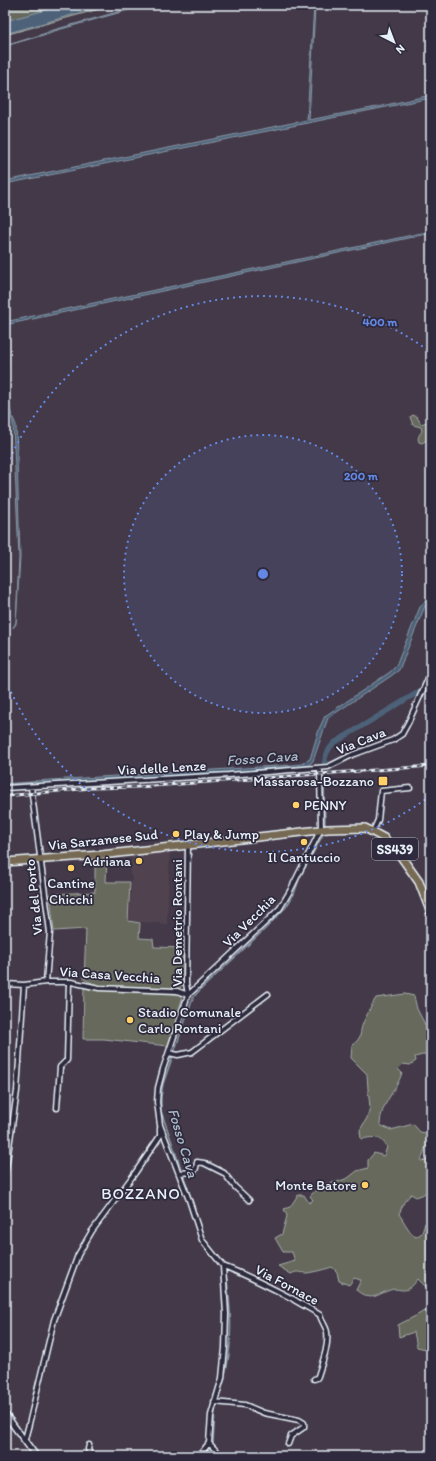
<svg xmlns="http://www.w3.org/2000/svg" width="436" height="1461" font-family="Itim,sans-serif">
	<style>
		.built { fill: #51434f }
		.green { fill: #66695b; stroke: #a7adaa }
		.water { fill: #4d6278; stroke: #8b9bab }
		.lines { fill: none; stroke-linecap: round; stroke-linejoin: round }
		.stream { stroke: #8b9bab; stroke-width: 1.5 }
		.canal { stroke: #4d6278; stroke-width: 5 }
		.minor-casing { stroke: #e8f1f8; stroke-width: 7 }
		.tertiary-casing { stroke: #e8f1f8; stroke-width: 8 }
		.primary-casing { stroke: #e8f1f8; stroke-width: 10 }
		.minor { stroke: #2f2a3d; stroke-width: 4 }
		.tertiary { stroke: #2f2a3d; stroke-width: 5 }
		.primary { stroke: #776a54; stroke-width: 7 }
		.rail-casing { stroke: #e8f1f8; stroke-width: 3 }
		.rail { stroke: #2f2a3d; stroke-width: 1.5; stroke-dasharray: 4.5; stroke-linecap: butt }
		.ring { fill: none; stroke: #6487e3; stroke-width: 2; stroke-dasharray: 2 4 }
		.poi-dot { fill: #ffd166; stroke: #2f2a3d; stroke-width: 1.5 }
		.labels { text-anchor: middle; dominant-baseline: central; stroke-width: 3.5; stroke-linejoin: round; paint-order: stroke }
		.shield { fill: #2f2a3d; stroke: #b0b5c0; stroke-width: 1 }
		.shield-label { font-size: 13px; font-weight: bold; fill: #e8f1f8 }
		.street-label { font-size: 14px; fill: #e8f1f8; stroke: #2f2a3d }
		.poi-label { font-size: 14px; fill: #e8f1f8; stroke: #2f2a3d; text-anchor: end }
		.water-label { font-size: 15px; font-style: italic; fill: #aab8c5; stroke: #2f2a3d }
		.quarter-label { font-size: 16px; letter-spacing: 1px; fill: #e8f1f8; stroke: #2f2a3d }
		.centre { fill: #6487e3; stroke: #2f2a3d; stroke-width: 2 }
		.ring-label { font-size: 12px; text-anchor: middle; font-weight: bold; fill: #6487e3; stroke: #2f2a3d; stroke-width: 3.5; stroke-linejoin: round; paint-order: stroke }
	</style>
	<rect width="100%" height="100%" fill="#433948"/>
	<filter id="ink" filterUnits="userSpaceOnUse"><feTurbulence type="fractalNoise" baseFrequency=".025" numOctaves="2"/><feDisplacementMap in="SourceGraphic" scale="8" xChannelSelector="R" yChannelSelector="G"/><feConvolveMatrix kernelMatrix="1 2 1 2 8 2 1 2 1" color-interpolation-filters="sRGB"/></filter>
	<g filter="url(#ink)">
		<!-- built -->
		<path class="built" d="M170 849 167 924 129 921 132 877 130 875 132 854Z"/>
		<!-- green -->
		<path class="green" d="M5 5H114L5 35Z
			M413 415 417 417 421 424 427 422 431 423V440H427L422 443 419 442C417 438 419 435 422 431L421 427 413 425 410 417Z
			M107 857 106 882H130L128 921 140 923 139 938 153 939 154 947 183 948V985L178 989 100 987 84 979 86 929 54 931 50 894 95 892V858Z
			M84 986 100 990 180 994 182 999 168 1046 104 1039H83Z
			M405 994 414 996 417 1009 430 1034V1053L415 1057 416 1061 410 1065 403 1064 398 1069 402 1073C396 1092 380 1104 380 1125L391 1130 413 1124 420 1132 431 1134V1145L426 1146 421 1161 431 1159V1189L422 1195 416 1197 411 1194 404 1202 399 1214C404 1221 410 1234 416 1237L422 1233 425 1223 431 1221V1292L418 1279C414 1284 410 1290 404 1290 400 1290 397 1289 394 1289 376 1293 374 1304 356 1290L361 1280 354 1278 349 1285 339 1281 337 1272 332 1267C326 1269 314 1272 307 1273 299 1273 299 1270 291 1274L278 1266 295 1261 292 1252H283L275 1238 282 1234 287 1216 284 1209 290 1207 298 1195H304L309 1203 313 1200 310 1196 322 1184 337 1182 348 1178 357 1171 368 1168V1160L374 1153 384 1156 387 1147C380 1135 374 1137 361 1139L360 1130 367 1118 370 1107 368 1089 367 1074 351 1058 352 1045C363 1038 359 1033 363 1023 366 1017 373 1002 376 998Z
			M431 1305V1350L429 1347 426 1349 417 1347 414 1332 399 1337 398 1325C407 1320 426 1312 431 1305Z"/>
		<!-- water -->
		<path class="water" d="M65 5H107L5 34V21Z
			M142 5H146L51 32 47 34 5 46 46 33 50 31Z
			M314 5H315V7L309 120 377 107 431 95V98L5 184V181L307 120Z
			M431 231V233L5 325V322Z
			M5 340C7 350 12 364 5 373L11 413 16 425 20 557 16 624 13 628 16 622 19 557 13 424C13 419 10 416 9 411 6 403 2 374 7 367Z
			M431 601V604L425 606 399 670 391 676 328 718 313 761 309 765 298 768 35 784V781L293 765 301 764 310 759 319 729 325 716 390 672 396 666 420 607 424 602Z"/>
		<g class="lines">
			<!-- stream -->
			<path class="stream" d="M324 778 325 827
				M5 784 35 782
				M198 1223 194 1206 161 1111V1097L163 1084 193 998 197 993 265 929 286 907 294 894 300 877 325 831
				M200 1228 205 1240 216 1254
				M224 1378C234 1346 231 1302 225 1269
				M204 1456 213 1444 215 1409"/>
			<!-- canal -->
			<path class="canal" d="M324 764C325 756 328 749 334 743L420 691"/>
			<defs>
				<path id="minor" d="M31 787 50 932 46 982
					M5 788 229 775 328 767 352 755 393 740 402 734 408 723 431 672
					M373 831 378 820 381 791 410 788
					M188 845 186 983 188 995 163 1069 158 1088 157 1102 160 1125 189 1200 202 1240 223 1266 226 1314 225 1348 222 1378 211 1415 209 1443 199 1456
					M5 984 24 985 46 982H71L99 988 177 991 188 995 270 918 280 908 290 891 321 829 320 768
					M169 1053 178 1055 192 1052 268 994
					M57 1108 60 1067 67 1060 69 982
					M179 1173 194 1172 196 1168 197 1162 204 1163 224 1173 235 1187 249 1200
					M5 1175 17 1091 24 985
					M223 1266C247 1275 270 1287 293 1299 302 1305 311 1309 320 1315 321 1321 326 1326 327 1332 329 1346 322 1363 318 1376L317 1378 314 1379
					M214 1402 245 1405 264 1413 299 1420 304 1423V1427L291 1436 288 1444
					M25 1439 29 1424 54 1320 78 1255 92 1231 135 1173 160 1136V1128
					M209 1443 221 1456
					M89 1445 88 1449 90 1456"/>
				<path id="tertiary" d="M5 1414 36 1456"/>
				<path id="primary" d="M5 862 101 855 328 829 365 828 384 838 402 858 419 882 431 913"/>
			</defs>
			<!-- minor casing -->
			<use href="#minor" class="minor-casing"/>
			<!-- tertiary casing -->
			<use href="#tertiary" class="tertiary-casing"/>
			<!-- primary casing -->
			<use href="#primary" class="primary-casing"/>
			<!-- minor -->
			<use href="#minor" class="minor"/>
			<!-- tertiary -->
			<use href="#tertiary" class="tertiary"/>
			<!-- primary -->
			<use href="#primary" class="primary"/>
			<defs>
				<path id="rail" d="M5 796 91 788 138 787 431 766"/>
			</defs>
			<!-- rail casing -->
			<use href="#rail" class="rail-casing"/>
			<!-- rail -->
			<use href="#rail" class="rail"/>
		</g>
	</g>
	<!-- distance rings -->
	<circle cx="263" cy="574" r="139" fill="#6487e3" fill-opacity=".12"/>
	<g class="ring">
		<circle cx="263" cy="574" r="139"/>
		<path d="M430 796A278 278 0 0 1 5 678M5 470A278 278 0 0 1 430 352"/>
	</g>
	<!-- markers -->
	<g class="poi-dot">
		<rect x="378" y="776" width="10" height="10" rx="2"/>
		<circle cx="296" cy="805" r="4"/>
		<circle cx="176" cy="834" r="4"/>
		<circle cx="304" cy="842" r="4"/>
		<circle cx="139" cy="861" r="4"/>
		<circle cx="71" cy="868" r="4"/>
		<circle cx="130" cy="1020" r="4"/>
		<circle cx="365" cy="1185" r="4"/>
	</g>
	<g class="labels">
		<!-- shield labels -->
		<rect class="shield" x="372" y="838" width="46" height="22" rx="3"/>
		<g class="shield-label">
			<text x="395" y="849">SS439</text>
		</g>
		<!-- street labels -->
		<g class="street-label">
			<text transform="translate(361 741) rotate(-22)">Via Cava</text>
			<text transform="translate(162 768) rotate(-3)">Via delle Lenze</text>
			<text transform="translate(103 840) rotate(-6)">Via Sarzanese Sud</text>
			<text transform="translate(34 897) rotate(-96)">Via del Porto</text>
			<text transform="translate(249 921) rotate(-45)">Via Vecchia</text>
			<text transform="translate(177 923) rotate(-90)">Via Demetrio Rontani</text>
			<text transform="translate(110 975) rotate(4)">Via Casa Vecchia</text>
			<text transform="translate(287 1285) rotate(28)">Via Fornace</text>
		</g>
		<!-- poi labels -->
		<g class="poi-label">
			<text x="374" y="781">Massarosa-Bozzano</text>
			<text x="304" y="805" text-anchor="start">PENNY</text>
			<text x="184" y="834" text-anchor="start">Play &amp; Jump</text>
			<text x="304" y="857" text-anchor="middle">Il Cantuccio</text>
			<text x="131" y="861">Adriana</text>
			<text x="71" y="883" text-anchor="middle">Cantine<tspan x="71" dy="16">Chicchi</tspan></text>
			<text x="138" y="1012" text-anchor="start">Stadio Comunale<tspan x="138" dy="16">Carlo Rontani</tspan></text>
			<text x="357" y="1185">Monte Batore</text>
		</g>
		<!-- water labels -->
		<g class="water-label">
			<text transform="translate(262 758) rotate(-4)">Fosso Cava</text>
			<text transform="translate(183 1143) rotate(73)">Fosso Cava</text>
		</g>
		<!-- quarter labels -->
		<g class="quarter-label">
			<text x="141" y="1193">BOZZANO</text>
		</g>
	</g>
	<circle cx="263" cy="574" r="6" class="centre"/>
	<g class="ring-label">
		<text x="380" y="326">400 m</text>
		<text x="361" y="480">200 m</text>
	</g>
	<!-- margin -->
	<rect width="436" height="1461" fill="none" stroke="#2f2a3d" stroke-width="20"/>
	<rect x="10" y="10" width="416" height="1441" fill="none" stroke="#e8f1f8" stroke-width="1.5" filter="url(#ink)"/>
	<!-- north arrow -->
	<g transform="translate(394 42) rotate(138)" stroke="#2f2a3d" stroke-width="3" paint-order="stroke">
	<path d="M0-3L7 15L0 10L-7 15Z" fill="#e8f1f8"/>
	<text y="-6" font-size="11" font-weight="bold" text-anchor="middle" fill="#e8f1f8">N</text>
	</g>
</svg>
